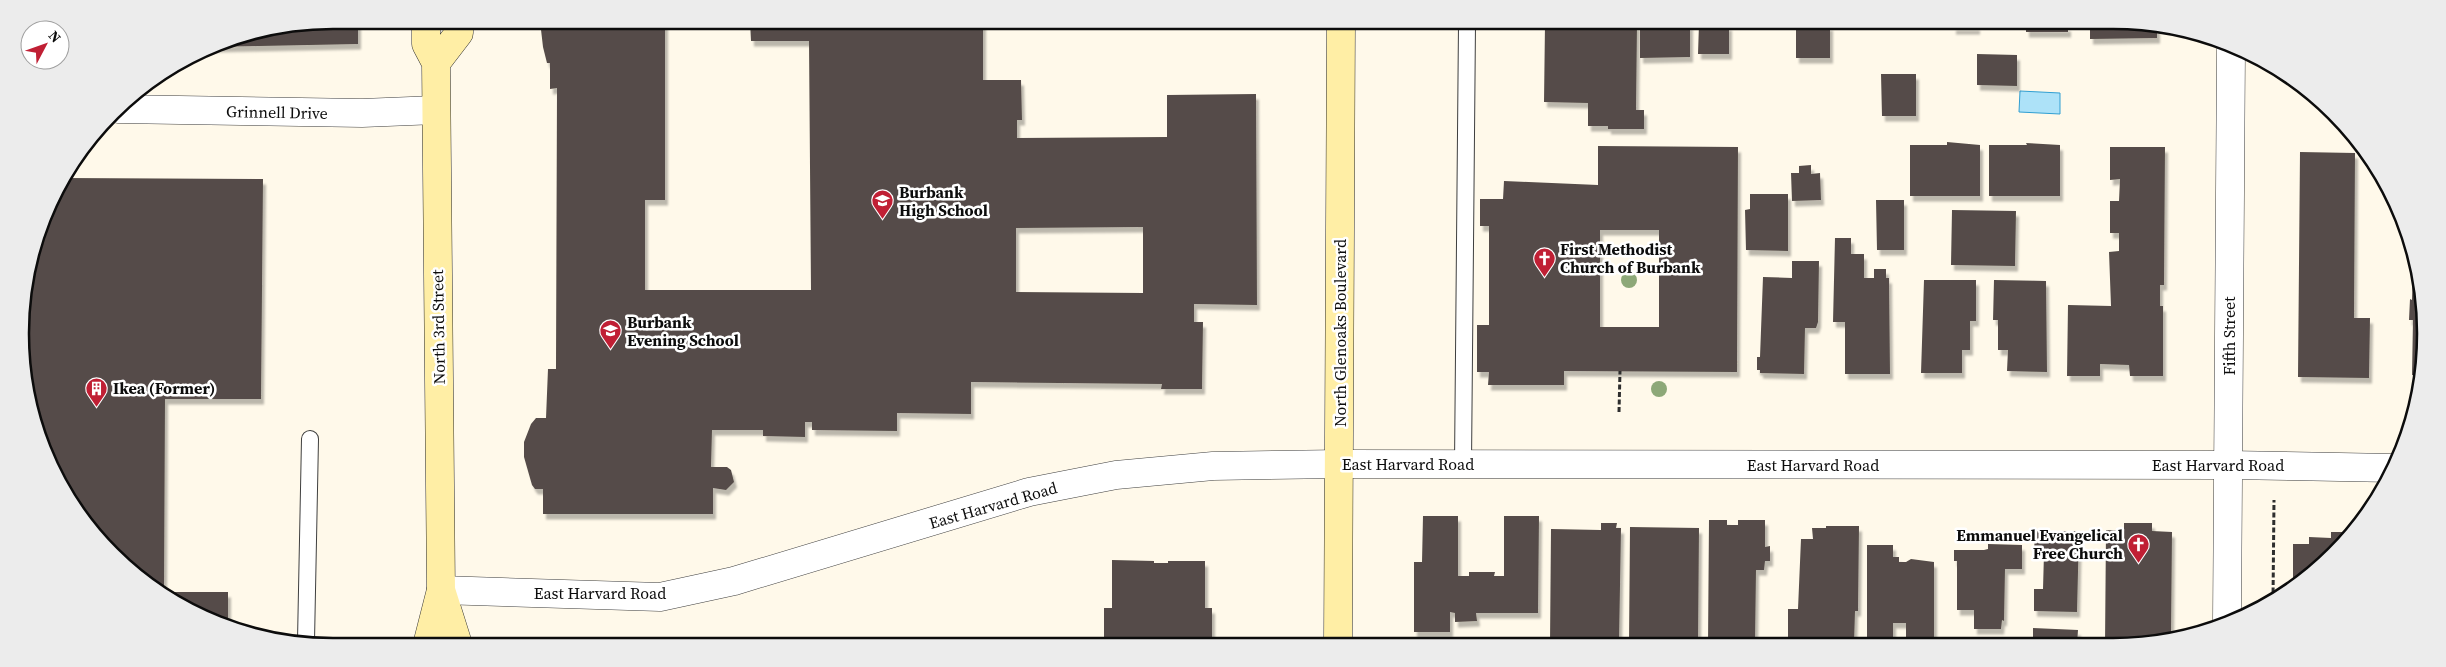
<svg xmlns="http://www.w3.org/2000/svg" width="2446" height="667" font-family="'Source Serif 4',serif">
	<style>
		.water { fill: #ade2f8; stroke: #319fd2 }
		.building { fill: #554c48; fill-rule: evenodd; filter: url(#shadow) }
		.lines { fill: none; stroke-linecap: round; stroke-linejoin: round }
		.service-casing { stroke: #3f3f3f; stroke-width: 18 }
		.minor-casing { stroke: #3f3f3f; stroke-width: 29 }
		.secondary-casing { stroke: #2e2e2e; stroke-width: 29 }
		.path { stroke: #2e2e2e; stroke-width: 3; stroke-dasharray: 5 2.5; stroke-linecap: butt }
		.service { stroke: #fff; stroke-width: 16 }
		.minor { stroke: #fff; stroke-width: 28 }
		.secondary { stroke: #ffeea5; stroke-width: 28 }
		.tree { fill: #8da878 }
		.labels { text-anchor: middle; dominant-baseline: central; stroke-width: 5; stroke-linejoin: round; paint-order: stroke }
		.street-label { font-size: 16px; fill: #0c0c0c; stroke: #fff }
		.poi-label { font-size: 16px; font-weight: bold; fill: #0c0c0c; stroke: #fff; text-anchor: start }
		.rim { fill: none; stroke: #0c0c0c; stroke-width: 2.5 }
	</style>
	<defs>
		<filter id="shadow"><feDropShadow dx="3" dy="5.5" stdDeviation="1" flood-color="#0004"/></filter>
	</defs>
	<rect width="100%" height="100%" fill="#fff9ea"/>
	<!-- water -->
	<path class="water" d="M2020 91 2060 93V114L2019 112Z"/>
	<!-- building -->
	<path class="building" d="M334 20H358V44L209 47 214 44Z
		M540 21H665V200H645V290H811L809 41H751L750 21 983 22V80H1021L1022 120H1017V138L1167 137V95L1256 94 1257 305 1194 304V322H1203L1202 389H1161L1162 384 971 382V414L897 413V431L812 430V422H805V437L763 436V430H712L711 467H727L731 470 734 482 726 490 713 488V514H543V489H535L532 485 524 457V442L531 424 536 418H546L548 369H556L557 88 550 89V63H547L543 47ZM1143 227V293L1016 292V228Z
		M1545 24H1637L1636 110H1644V129H1608V126H1588V103L1544 102Z
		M1640 24H1690V57L1640 58Z
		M1699 24 1729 25V54H1698Z
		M1796 25H1830V58H1796Z
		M1953 25H1977V29H1953Z
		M2026 25 2068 26V32H2026Z
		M2090 26H2157V38L2090 39Z
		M1977 54 2017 55V86L1977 85Z
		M1881 74H1916V116H1882Z
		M1947 142 1980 145V196H1910V145H1947Z
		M2026 143 2060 145V196H1989V145H2027Z
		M1598 146 1738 147 1737 372 1564 371V385H1488L1489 372H1477V325H1489V226H1480V199H1503L1504 181 1598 185ZM1600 230H1659V327H1600Z
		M2110 147H2165L2164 285H2160V306H2163V376H2130L2129 365 2100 364V376H2067L2068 305 2111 306 2109 252 2119 251V233H2110V201H2119L2120 179 2110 180Z
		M2300 152 2355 153 2354 318H2370L2369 378 2298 377Z
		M1811 165V174L1820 173 1821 200 1792 201 1791 173H1799V166Z
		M65 178 263 179 261 399H165L164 592H228V622L160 594 85 524 31 415 21 313 52 195Z
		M1750 194H1788V251L1746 250 1745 210 1750 209Z
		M1876 200H1904V250H1877Z
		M1952 210 2016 211 2015 266 1951 265Z
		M1835 238H1851V254H1864V278H1874V269H1886V278H1889L1890 374H1845V322H1833Z
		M2413 255 2420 272V376L2412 375 2413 320H2409L2410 299 2412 300Z
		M1792 261H1819L1818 322 1816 328H1805L1804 374 1760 373V370H1757V357H1760L1763 277 1792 278Z
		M1924 280H1976V321H1970V350H1962V373H1921Z
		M1994 280 2046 281 2047 372 2007 371 2008 350H1998V320H1993Z
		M1423 516H1458V576H1469V572H1495L1494 576H1504V516H1539L1538 613H1476L1477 621 1455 622V613L1450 612V632H1414V562H1422Z
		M1709 520H1727V525H1738V520H1765V547L1770 546V561H1765L1764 570H1756L1755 644H1708Z
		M1601 523H1617L1616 528H1621L1619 643H1550L1551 529 1601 530Z
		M2124 523H2152V531L2172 532 2171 636H2180L2153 644H2105L2106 530 2124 531Z
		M1826 526H1859L1858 611H1855L1854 644H1788V609H1798L1801 539H1813L1812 528H1826Z
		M1630 527 1699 528 1698 644 1629 643Z
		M2035 531H2079L2077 612 2034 611V589H2043L2044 553H2034Z
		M2331 532H2350L2319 569 2293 587V544H2309V537L2331 538Z
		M1988 544 2022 545V569H2005L2004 621 2002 620 2001 629H1974V610H1957V561H1954V550H1984L1988 549Z
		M1867 545H1893V557H1899V562H1906L1911 559 1934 562V644H1906V623H1893V644H1867Z
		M1112 560 1154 561V563H1168V561H1205V608H1212V643L1104 642V608H1112Z
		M2033 628 2078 630 2077 644H2033Z"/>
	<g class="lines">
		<defs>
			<path id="service" d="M1463 464 1467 24
				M306 641 310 439"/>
			<path id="minor" d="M118 109 362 113 436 110
				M441 590 660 597 734 581 1029 492 1116 475 1213 466 1340 464 2229 465 2393 468
				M2227 622 2231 50"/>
			<path id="secondary" d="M426 20V44L436 63 441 590 428 641
				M436 63 459 33V20
				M441 590 457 641
				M1338 643 1341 23"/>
		</defs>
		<!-- service casing -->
		<use href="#service" class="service-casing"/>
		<!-- minor casing -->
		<use href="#minor" class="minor-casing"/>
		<!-- secondary casing -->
		<use href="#secondary" class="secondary-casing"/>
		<!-- path -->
		<path class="path" d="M1619 412 1620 371
			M2273 600 2274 500"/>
		<!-- service -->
		<use href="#service" class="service"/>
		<!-- minor -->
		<use href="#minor" class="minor"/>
		<!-- secondary -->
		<use href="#secondary" class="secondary"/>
	</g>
	<!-- trees -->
	<g class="tree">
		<circle cx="1629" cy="280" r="8"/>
		<circle cx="1659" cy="389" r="8"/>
	</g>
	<!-- icons -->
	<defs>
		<symbol id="school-pin" viewBox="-11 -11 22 30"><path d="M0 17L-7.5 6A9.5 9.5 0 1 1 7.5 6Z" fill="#c01f34" stroke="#fff"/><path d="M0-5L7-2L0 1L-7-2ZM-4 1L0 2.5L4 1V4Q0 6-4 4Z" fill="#fff"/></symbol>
		<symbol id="church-pin" viewBox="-11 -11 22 30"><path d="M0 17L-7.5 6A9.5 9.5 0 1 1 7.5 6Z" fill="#c01f34" stroke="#fff"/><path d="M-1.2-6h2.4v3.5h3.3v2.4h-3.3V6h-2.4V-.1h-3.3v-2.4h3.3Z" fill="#fff"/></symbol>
		<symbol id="building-pin" viewBox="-11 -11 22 30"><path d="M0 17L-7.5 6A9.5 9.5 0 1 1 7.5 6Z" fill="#c01f34" stroke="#fff"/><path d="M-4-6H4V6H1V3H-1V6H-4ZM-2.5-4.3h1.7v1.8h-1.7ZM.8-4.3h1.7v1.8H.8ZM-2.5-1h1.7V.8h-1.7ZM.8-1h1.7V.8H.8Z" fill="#fff"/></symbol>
	</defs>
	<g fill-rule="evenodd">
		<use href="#school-pin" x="870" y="188" width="25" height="34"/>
		<use href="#church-pin" x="1532" y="246" width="25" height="34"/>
		<use href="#school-pin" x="598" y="318" width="25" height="34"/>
		<use href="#building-pin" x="84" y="376" width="25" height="34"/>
		<use href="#church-pin" x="2126" y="532" width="25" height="34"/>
	</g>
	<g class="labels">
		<!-- street labels -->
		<g class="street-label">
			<text transform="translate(277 112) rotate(1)">Grinnell Drive</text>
			<text transform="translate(438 327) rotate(-91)">North 3rd Street</text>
			<text transform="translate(1340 333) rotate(-90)">North Glenoaks Boulevard</text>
			<text transform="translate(2229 336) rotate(-90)">Fifth Street</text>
			<text x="1408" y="464">East Harvard Road</text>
			<text x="1813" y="465">East Harvard Road</text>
			<text x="2218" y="465">East Harvard Road</text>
			<text transform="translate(993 505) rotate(-16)">East Harvard Road</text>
			<text x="600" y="593">East Harvard Road</text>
		</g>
		<!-- poi labels -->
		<g class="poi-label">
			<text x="899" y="192">Burbank<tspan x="899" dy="18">High School</tspan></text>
			<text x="1560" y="249">First Methodist<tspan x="1560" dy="18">Church of Burbank</tspan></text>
			<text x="627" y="322">Burbank<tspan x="627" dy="18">Evening School</tspan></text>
			<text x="113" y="388">Ikea (Former)</text>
			<text x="2123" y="535" text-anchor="end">Emmanuel Evangelical<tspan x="2123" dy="18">Free Church</tspan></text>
		</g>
	</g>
	<!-- crop -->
	<path d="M0 0H2446V667H0ZM333 29H2113A304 304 0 0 1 2417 333V334A304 304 0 0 1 2113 638H333A304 304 0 0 1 29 334V333A304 304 0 0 1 333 29Z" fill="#ececec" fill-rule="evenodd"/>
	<path class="rim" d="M333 29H2113A304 304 0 0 1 2417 333V334A304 304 0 0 1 2113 638H333A304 304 0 0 1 29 334V333A304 304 0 0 1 333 29Z"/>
	<!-- north arrow -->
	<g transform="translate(45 45) rotate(49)"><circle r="24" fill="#ffffff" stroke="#9e9e9e"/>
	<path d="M0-4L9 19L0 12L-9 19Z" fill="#c01f34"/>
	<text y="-8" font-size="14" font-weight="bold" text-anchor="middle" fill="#0c0c0c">N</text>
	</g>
</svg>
